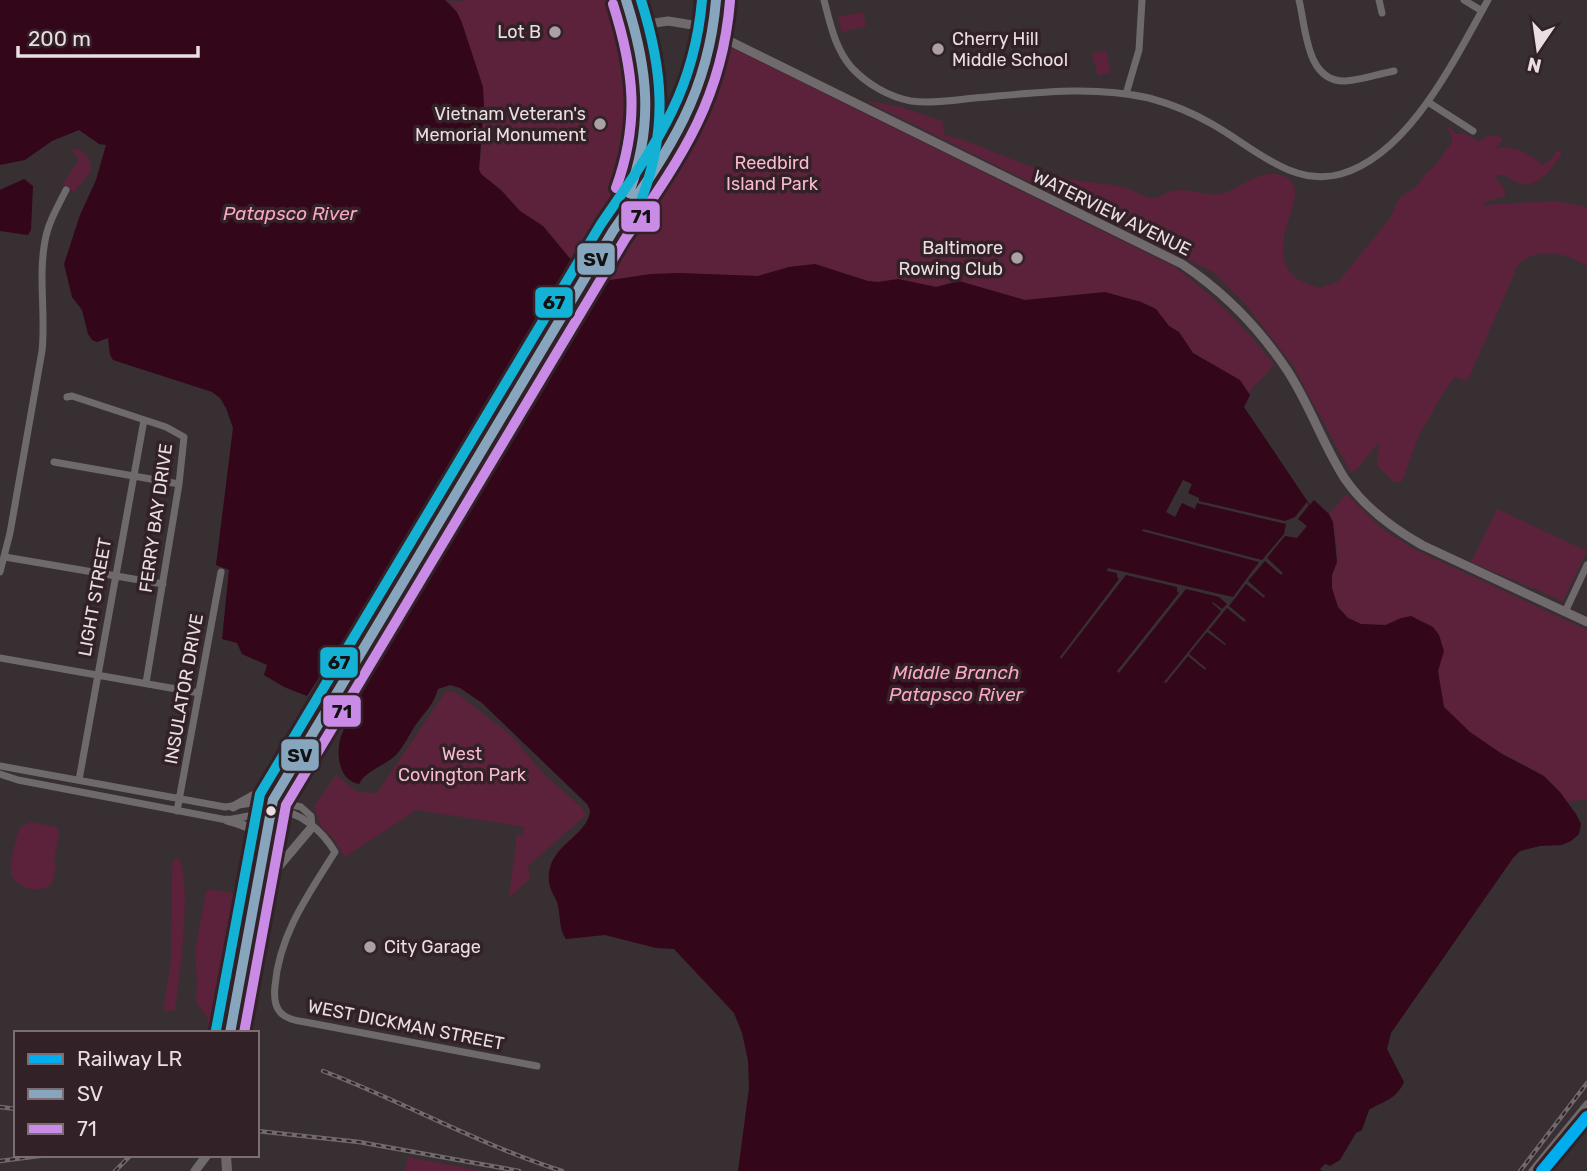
<svg xmlns="http://www.w3.org/2000/svg" width="1587" height="1171" font-family="Rubik,sans-serif">
	<style>
		.green { fill: #5c223b }
		.water { fill: #33061a }
		.pier { fill: #382f32 }
		.lines { fill: none; stroke-linecap: round; stroke-linejoin: round }
		.minor { stroke: #6e6a6b; stroke-width: 7 }
		.major { stroke: #706a6d; stroke-width: 9 }
		.highway { stroke: #6e6669; stroke-width: 10 }
		.rail-casing { stroke: #706a6d; stroke-width: 4.5 }
		.rail { stroke: #322127; stroke-width: 2; stroke-dasharray: 5; stroke-linecap: butt }
		.bus-1-casing { stroke: #322127; stroke-width: 16 }
		.bus-2-casing { stroke: #322127; stroke-width: 16 }
		.bus-3-casing { stroke: #322127; stroke-width: 16 }
		.bus-1 { stroke: #88a5be; stroke-width: 10 }
		.bus-2 { stroke: #ca8be6; stroke-width: 10 }
		.bus-3 { stroke: #13b2d5; stroke-width: 10 }
		.rail-1-casing { stroke: #322127; stroke-width: 18 }
		.rail-1 { stroke: #00aeef; stroke-width: 12 }
		.poi-dot { fill: #aba1a4; stroke: #322127; stroke-width: 2.5 }
		.bus-dot { fill: #e9dee1; stroke: #322127; stroke-width: 2.5 }
		.labels { text-anchor: middle; dominant-baseline: central; stroke-width: 7; stroke-linejoin: round; paint-order: stroke }
		.poi-label { font-size: 18px; fill: #e9dee1; stroke: #322127; text-anchor: end }
		.park-label { font-size: 18px; fill: #f9b9ce; stroke: #322127 }
		.street-label { font-size: 18px; fill: #e9dee1; stroke: #322127 }
		.water-label { font-size: 19px; font-style: italic; fill: #faa6c3; stroke: #322127 }
		.line-badge { stroke: #322127; stroke-width: 2.5 }
		.pale-badge-label { font-size: 19px; text-anchor: middle; font-weight: bold; fill: #111 }
	</style>
	<rect width="100%" height="100%" fill="#382f32"/>
	<!-- green -->
	<path class="green" d="M448 0 461 2 464 0H620C646 69 646 126 623 195L637 203C663 172 693 125 707 87 711 75 712 57 723 48H732L1173 266C1212 294 1245 326 1274 365L1248 393 1240 380 1193 353 1179 332 1169 326 1156 309 1141 302 1105 292 1025 300 959 281 936 287 898 279 878 282 868 281 815 264 789 267 758 276 679 273 610 280 597 279 587 275 577 267 543 226 520 211 501 190 481 174 479 169C481 156 482 143 482 130 482 101 467 18 448 0Z
		M863 12 866 26 842 32 838 17Z
		M1106 50 1111 72 1098 76 1092 53Z
		M866 101 898 106 942 121 945 135C952 138 959 138 966 141 1001 154 1034 170 1071 179 1088 183 1106 183 1123 187 1131 189 1148 198 1152 198 1159 199 1165 192 1172 191 1187 187 1204 197 1219 194 1242 190 1258 167 1284 176 1323 191 1239 266 1319 288L1339 281 1390 218 1399 198 1416 187 1427 172 1435 166 1452 142V137L1446 125 1457 134 1464 133 1479 142C1486 136 1493 132 1502 138V141L1495 149C1514 144 1527 152 1542 165L1551 160 1556 152 1561 151V155C1551 170 1536 191 1516 182 1507 178 1505 173 1495 176L1505 190V196L1485 202 1483 205 1555 201 1587 207V266C1567 253 1536 246 1518 265L1468 380 1467 381 1455 377 1444 392 1419 435 1402 482H1394L1377 465 1379 443C1369 452 1361 468 1351 473L1292 364 1244 302 1213 272Z
		M78 148 90 160 91 171 74 192 63 184 79 159 71 150Z
		M1346 494 1380 527 1412 548 1587 630V799L1567 802C1560 793 1553 784 1545 777 1532 767 1516 762 1502 753 1485 744 1456 725 1446 709 1439 697 1437 674 1440 661L1393 621C1384 626 1377 626 1367 625 1343 622 1330 600 1332 577 1333 572 1336 567 1337 562 1338 548 1335 525 1329 514Z
		M1497 509 1587 551 1563 601 1471 562Z
		M446 691 455 692 511 735 543 773 582 808 586 815 528 866 530 878 509 898 517 834 523 836 524 827 417 810 345 857 333 838 322 828 314 807 336 775 358 792 377 793Z
		M31 822 56 827 59 832 54 861 56 862C55 869 55 878 51 884 43 894 17 889 12 876 8 863 16 840 20 827Z
		M178 857C193 883 179 978 175 1010L163 1011 171 960 172 871 173 860Z
		M209 889 243 895 218 1033H210L207 1017 196 1002 197 982 195 951 206 893Z
		M408 1157 482 1171H405Z"/>
	<!-- water -->
	<path class="water" d="M0 0H445L457 12 462 23 483 87 484 105 479 169 481 174 501 190 520 211 543 226 577 267 587 275 597 279 610 280 651 274 679 273 758 276 789 267 815 264 868 281 878 282 898 279 936 287 959 281 1025 300 1105 292 1141 302 1156 309 1169 326 1179 332 1193 353 1240 380 1250 395 1244 407 1310 505 1314 500 1329 514 1333 522 1337 562 1332 575V588L1338 607 1348 618 1361 624 1386 625 1401 618 1411 616 1433 627 1439 635 1444 651 1438 671 1444 707 1470 732 1502 754 1544 776 1560 792 1576 814 1581 824 1579 834 1571 841 1562 845 1540 846 1520 851 1513 858 1391 1033 1387 1049 1404 1082C1396 1100 1383 1101 1369 1110L1362 1130 1356 1133 1340 1160 1330 1166 1325 1164 1320 1169 1322 1171H738L749 1088 748 1060 742 1033 734 1013 674 949 656 948 605 935 566 939C558 928 561 914 557 902 554 895 550 890 549 882 545 845 589 837 590 810L587 804 482 703 460 688 450 685 438 689C432 708 425 711 415 726 409 735 404 746 397 754 385 766 366 770 359 784 340 781 336 757 340 740 342 731 348 723 351 715 366 681 384 649 401 617L402 609 382 594H373L307 696 284 687 264 675 267 665 242 654 237 643 222 639 229 570 216 565 233 428 226 408 220 398 212 392 113 360 110 355 108 338 97 342 92 340 88 334 82 310 72 297 64 264 80 215 96 180 106 145 99 144 79 130 52 141 25 160 0 165Z
		M24 179 33 186 31 230 28 235 0 231V190Z"/>
	<!-- pier -->
	<path class="pier" d="M580 265 589 272 597 275 397 610 381 597Z
		M1183 480 1192 484 1188 493 1199 498V501L1285 521 1295 517 1307 502 1309 505 1298 519 1307 526 1297 538 1286 536 1284 537 1267 558 1283 573 1281 575 1265 561 1248 581 1265 596 1264 598 1246 584 1229 606 1246 620 1244 622 1227 608 1209 630 1226 644 1225 645 1207 632 1189 654 1206 668 1205 670 1188 656 1166 683 1164 682 1221 611 1212 603 1213 602 1222 609 1227 604 1219 597 1186 589 1119 673 1117 671 1179 593 1177 591V587L1126 575 1061 659 1060 657 1119 579 1117 577V573L1107 571 1108 568 1233 597 1259 562 1142 531 1143 529 1262 560 1284 534 1286 524 1197 503 1195 509 1182 503 1175 517 1166 512Z"/>
	<g class="lines">
		<!-- minor -->
		<path class="minor" d="M824 0C830 23 835 49 852 68 867 84 889 97 911 101 932 104 954 100 975 98 1033 93 1091 85 1149 98 1171 104 1193 113 1212 124 1252 146 1292 188 1341 174 1410 154 1455 58 1488 0
			M1299 0C1306 28 1306 83 1346 81 1362 80 1378 74 1394 71
			M1379 0 1382 13
			M1464 0 1482 11
			M1126 94 1139 50 1142 0
			M1428 102 1473 131
			M67 397 72 396 166 427 184 437 179 484 146 683
			M54 462 179 484
			M5 557 163 584
			M0 572 10 533 42 351C46 315 38 277 45 241 48 223 58 206 66 190
			M1565 612 1587 565
			M0 658 199 693
			M0 766 225 807 273 800 301 807 311 816 312 827
			M0 774 18 780 227 820 276 811C300 810 323 832 335 852 309 893 279 935 275 986 274 995 274 1005 280 1012 286 1019 296 1021 305 1022L537 1066
			M79 780 144 420
			M177 811 221 572
			M1532 1171 1587 1104"/>
		<!-- major -->
		<path class="major" d="M635 26 668 21 699 26 1182 264C1224 292 1259 328 1287 370 1310 405 1323 445 1345 479 1365 508 1392 528 1422 545L1587 622
			M624 215C671 148 715 85 716 0
			M233 807 265 789 284 773
			M227 820C249 826 253 827 263 848
			M255 910 274 872 312 827
			M230 1033 273 800 613 231C651 141 659 94 626 0
			M195 1171 207 1155"/>
		<!-- highway -->
		<path class="highway" d="M226 1155 227 1171"/>
		<defs>
			<path id="rail" d="M323 1071C404 1102 480 1145 562 1171
				M0 1107 16 1109
				M257 1131 359 1142 519 1171
				M0 1161 47 1155
				M115 1171 131 1155
				M1520 1171 1587 1083"/>
		</defs>
		<!-- rail casing -->
		<use href="#rail" class="rail-casing"/>
		<!-- rail -->
		<use href="#rail" class="rail"/>
		<defs>
			<path id="bus-1" d="M626 0C648 69 654 124 629 193
				M230 1033 273 800 613 231C667 153 708 97 716 0"/>
			<path id="bus-2" d="M613 4C634 70 640 122 616 188
				M244 1033 286 805 625 239C680 159 722 101 730 1"/>
			<path id="bus-3" d="M641 0C663 70 668 128 642 198
				M216 1030 260 794 601 224C653 148 694 95 702 0"/>
		</defs>
		<!-- bus-1 casing -->
		<use href="#bus-1" class="bus-1-casing"/>
		<!-- bus-2 casing -->
		<use href="#bus-2" class="bus-2-casing"/>
		<!-- bus-3 casing -->
		<use href="#bus-3" class="bus-3-casing"/>
		<!-- bus-1 -->
		<use href="#bus-1" class="bus-1"/>
		<!-- bus-2 -->
		<use href="#bus-2" class="bus-2"/>
		<!-- bus-3 -->
		<use href="#bus-3" class="bus-3"/>
		<defs>
			<path id="rail-1" d="M1542 1171 1587 1117"/>
		</defs>
		<!-- rail-1 casing -->
		<use href="#rail-1" class="rail-1-casing"/>
		<!-- rail-1 -->
		<use href="#rail-1" class="rail-1"/>
	</g>
	<!-- markers -->
	<g class="poi-dot">
		<circle cx="555" cy="32" r="7"/>
		<circle cx="938" cy="49" r="7"/>
		<circle cx="600" cy="124" r="7"/>
		<circle cx="1017" cy="258" r="7"/>
		<circle cx="370" cy="947" r="7"/>
	</g>
	<circle class="bus-dot" cx="271" cy="811" r="6"/>
	<g class="labels">
		<!-- poi labels -->
		<g class="poi-label">
			<text x="541" y="32">Lot B</text>
			<text x="952" y="39" text-anchor="start">Cherry Hill<tspan x="952" dy="21">Middle School</tspan></text>
			<text x="586" y="114">Vietnam Veteran's<tspan x="586" dy="21">Memorial Monument</tspan></text>
			<text x="1003" y="248">Baltimore<tspan x="1003" dy="21">Rowing Club</tspan></text>
			<text x="384" y="947" text-anchor="start">City Garage</text>
		</g>
		<!-- park labels -->
		<g class="park-label">
			<text x="772" y="163">Reedbird<tspan x="772" dy="21">Island Park</tspan></text>
			<text x="462" y="754">West<tspan x="462" dy="21">Covington Park</tspan></text>
		</g>
		<!-- street labels -->
		<g class="street-label">
			<text transform="translate(1112 213) rotate(26)">WATERVIEW AVENUE</text>
			<text transform="translate(156 518) rotate(-82)">FERRY BAY DRIVE</text>
			<text transform="translate(95 597) rotate(-80)">LIGHT STREET</text>
			<text transform="translate(184 689) rotate(-80)">INSULATOR DRIVE</text>
			<text transform="translate(406 1025) rotate(11)">WEST DICKMAN STREET</text>
		</g>
		<!-- water labels -->
		<g class="water-label">
			<text x="290" y="213">Patapsco River</text>
			<text x="956" y="672">Middle Branch<tspan x="956" dy="22">Patapsco River</tspan></text>
		</g>
	</g>
	<g class="line-badge">
		<rect x="620" y="200" width="41" height="33" rx="7" fill="#ca8be6"/>
		<rect x="576" y="242" width="40" height="34" rx="7" fill="#88a5be"/>
		<rect x="534" y="286" width="40" height="33" rx="7" fill="#13b2d5"/>
		<rect x="319" y="646" width="40" height="33" rx="7" fill="#13b2d5"/>
		<rect x="322" y="694" width="40" height="34" rx="7" fill="#ca8be6"/>
		<rect x="280" y="738" width="40" height="34" rx="7" fill="#88a5be"/>
	</g>
	<g class="pale-badge-label">
		<text x="641" y="223">71</text>
		<text x="596" y="266">SV</text>
		<text x="554" y="309">67</text>
		<text x="339" y="669">67</text>
		<text x="342" y="718">71</text>
		<text x="300" y="762">SV</text>
	</g>
	<!-- legend -->
	<rect x="14" y="1031" width="245" height="126" fill="#322127" stroke="#7b6d71" stroke-width="2"/>
	<rect x="28" y="1054" width="35" height="10" fill="#00aeef" stroke="#7b6d71" stroke-width="2"/>
	<text x="77" y="1066" font-size="21" fill="#e9dee1">Railway LR</text>
	<rect x="28" y="1089" width="35" height="10" fill="#88a5be" stroke="#7b6d71" stroke-width="2"/>
	<text x="77" y="1101" font-size="21" fill="#e9dee1">SV</text>
	<rect x="28" y="1124" width="35" height="10" fill="#ca8be6" stroke="#7b6d71" stroke-width="2"/>
	<text x="77" y="1136" font-size="21" fill="#e9dee1">71</text>
	<!-- north arrow -->
	<g transform="translate(1538 49) rotate(193)" stroke="#322127" stroke-width="5" paint-order="stroke">
	<path d="M0-5L12 26L0 18L-12 26Z" fill="#e9dee1"/>
	<text y="-10" font-size="19" font-weight="bold" text-anchor="middle" fill="#e9dee1">N</text>
	</g>
	<!-- scale -->
	<path d="M18 46v10h180v-10" fill="none" stroke="#e9dee1" stroke-width="3.5"/>
	<text x="28" y="46" font-size="21" fill="#e9dee1" stroke="#322127" stroke-width="5" paint-order="stroke">200 m</text>
</svg>
